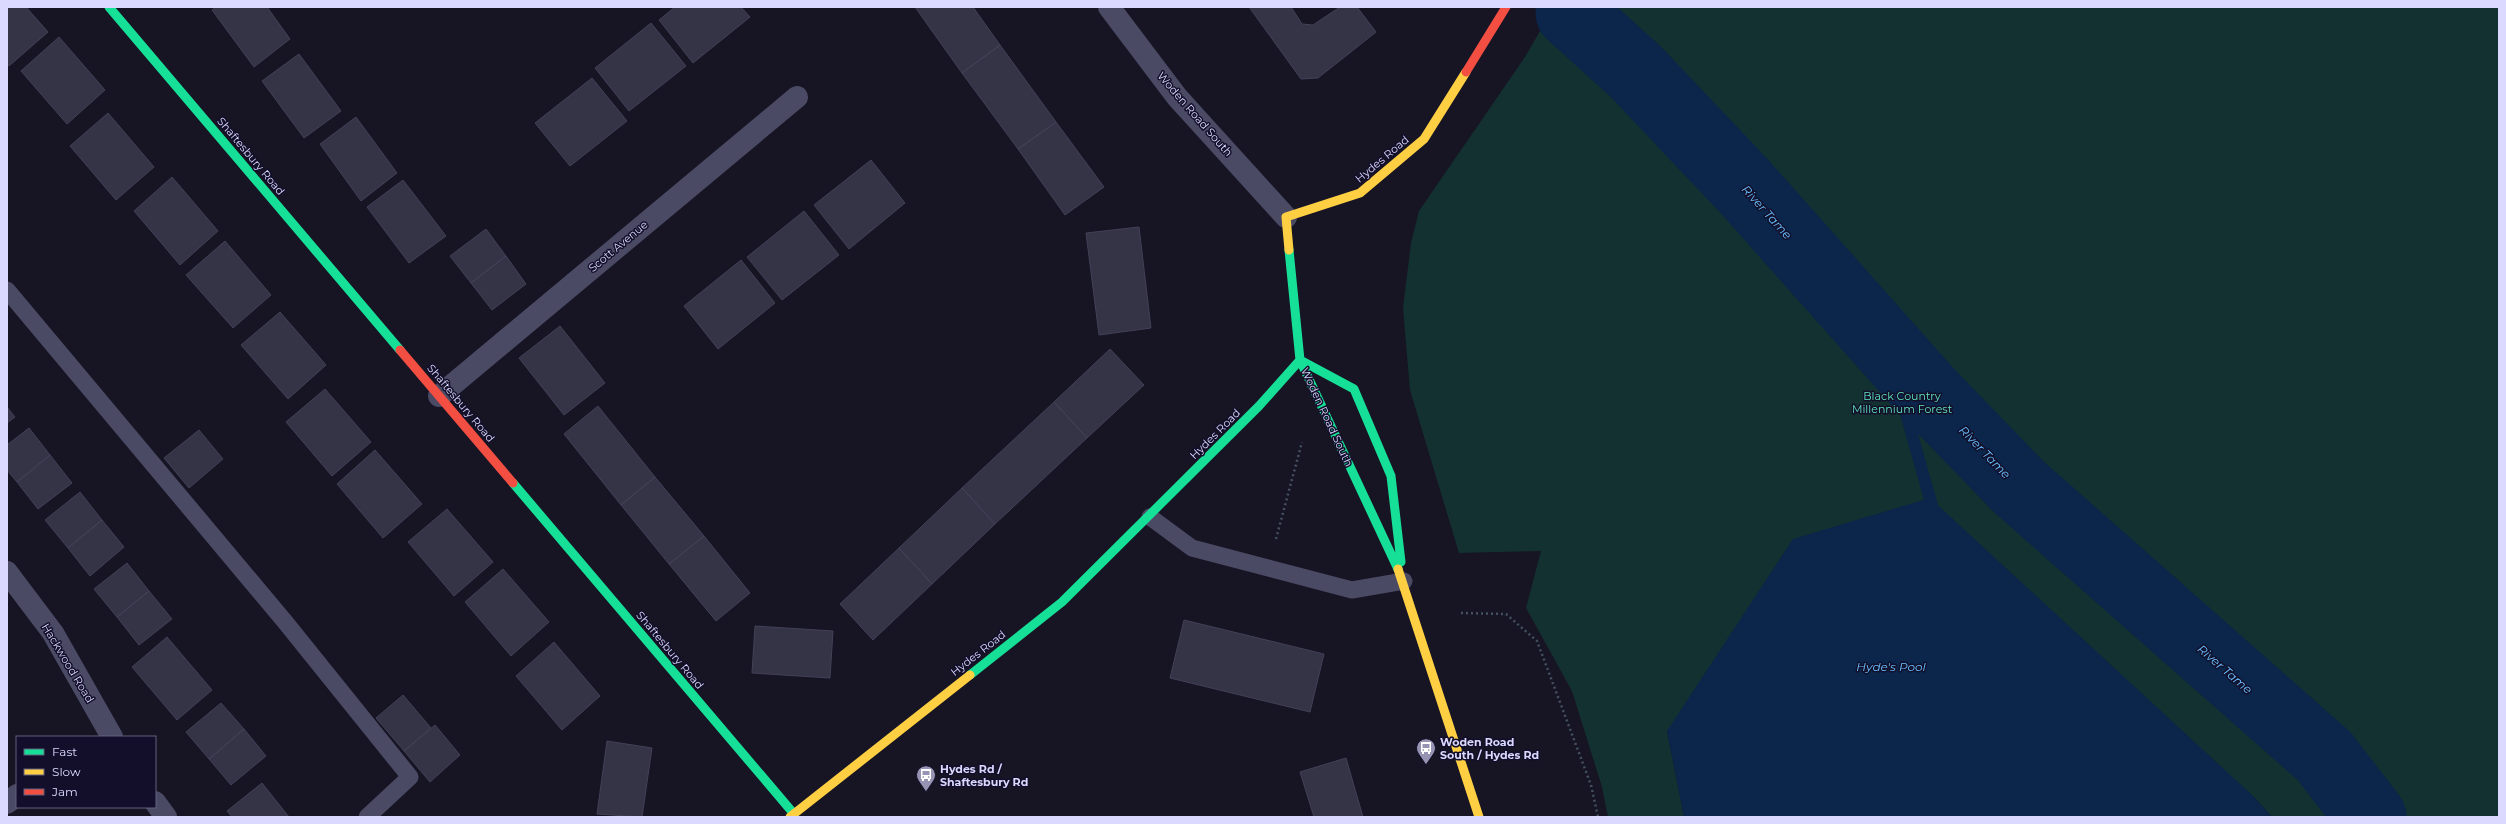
<svg xmlns="http://www.w3.org/2000/svg" width="2506" height="824" font-family="Montserrat,sans-serif">
	<style>
		.green { fill: #133130 }
		.water { fill: #0b254b }
		.lines { fill: none; stroke-linecap: round; stroke-linejoin: round }
		.stream { stroke: #0b254b; stroke-width: 12 }
		.river { stroke: #0b254b; stroke-width: 71 }
		.building { fill: #353346; stroke: #434058 }
		.path { stroke: #435160; stroke-width: 2.5; stroke-dasharray: 2 3; stroke-linecap: butt }
		.lane { stroke: #4a4a65; stroke-width: 17 }
		.street { stroke: #4a4a65; stroke-width: 22 }
		.fast { stroke: #16e098; stroke-width: 9 }
		.slow { stroke: #ffcf43; stroke-width: 9 }
		.jam { stroke: #f24e42; stroke-width: 9 }
		.labels { text-anchor: middle; dominant-baseline: central; stroke-width: 3; stroke-linejoin: round; paint-order: stroke }
		.street-label { font-size: 11px; fill: #dbd9ff; stroke: #130f2a }
		.park-label { font-size: 11px; fill: #5ee6bd; stroke: #130f2a }
		.poi-label { font-size: 11px; font-weight: bold; fill: #dbd9ff; stroke: #130f2a; text-anchor: start }
		.water-label { font-size: 12px; font-style: italic; fill: #67c0ff; stroke: #130f2a }
	</style>
	<rect width="100%" height="100%" fill="#171524"/>
	<!-- green -->
	<path class="green" d="M1554 7H2499V817H2272L2253 796 1667 731 1684 817H1608L1602 787 1572 691 1526 608 1541 551 1459 553 1410 390 1403 308 1411 243 1419 211 1525 57Z"/>
	<!-- water -->
	<path class="water" d="M1930 498 2253 796 2272 817H1684L1667 731 1793 539Z"/>
	<g class="lines">
		<!-- stream -->
		<path class="stream" d="M1887 346 1934 513"/>
		<!-- river -->
		<path class="river" d="M1571 13 1636 72 1744 186 1929 394 2019 487 2324 756 2371 817"/>
	</g>
	<!-- building -->
	<path class="building" d="M7 7H26L48 32 9 66 7 63Z
		M216 7H267L290 39 254 67 212 10Z
		M675 7H741L750 17 693 63 659 20Z
		M915 7H973L1000 45 962 73Z
		M1249 7H1291L1302 24 1313 25 1340 7H1357L1376 32 1318 78 1301 79Z
		M651 23 686 66 629 111 595 68Z
		M59 37 105 90 67 124 21 71Z
		M1000 45 1056 122 1018 149 962 73Z
		M299 54 341 111 304 138 262 81Z
		M592 78 627 121 570 166 535 123Z
		M108 113 154 167 116 200 70 146Z
		M356 117 397 173 361 201 320 144Z
		M1056 122 1104 187 1065 215 1018 149Z
		M871 160 905 203 849 249 814 205Z
		M172 177 218 231 180 265 134 211Z
		M403 180 446 236 409 263 367 207Z
		M804 211 839 255 782 300 747 257Z
		M1139 227 1151 328 1099 335 1086 233Z
		M486 229 506 256 471 283 450 256Z
		M225 241 271 295 233 328 186 275Z
		M506 256 526 284 492 310 471 283Z
		M741 260 775 303 718 349 684 306Z
		M280 312 326 365 288 399 241 345Z
		M560 326 605 383 564 415 519 358Z
		M1110 349 1144 385 1087 438 1054 402Z
		M325 389 371 442 332 476 286 422Z
		M1054 402 1087 438 995 524 962 488Z
		M598 406 655 477 621 505 564 434Z
		M7 407 15 417 7 423Z
		M29 428 50 455 17 482 7 470V445Z
		M199 430 223 459 189 488 164 458Z
		M375 450 422 504 383 538 337 484Z
		M50 455 72 483 38 509 17 482Z
		M655 477 704 536 669 564 621 505Z
		M962 488 995 524 932 584 899 548Z
		M80 492 102 520 68 548 45 520Z
		M447 509 493 562 454 596 408 542Z
		M102 520 124 547 90 576 68 548Z
		M704 536 750 593 716 621 669 564Z
		M899 548 932 584 873 640 840 604Z
		M127 563 149 591 117 617 94 589Z
		M503 569 549 622 511 656 465 602Z
		M149 591 172 619 139 645 117 617Z
		M1184 620 1324 654 1310 712 1170 678Z
		M755 626 833 631 830 678 752 673Z
		M167 637 212 690 177 720 132 667Z
		M554 642 600 696 562 730 516 676Z
		M403 695 431 728 404 751 376 718Z
		M221 703 244 729 209 759 186 732Z
		M435 725 460 755 430 782 404 751Z
		M244 729 266 756 231 785 209 759Z
		M607 741 652 748 642 817 597 814Z
		M1346 758 1363 817H1314L1300 772Z
		M262 783 289 817H232L227 811Z"/>
	<g class="lines">
		<!-- path -->
		<path class="path" d="M1276 539 1302 442
			M1461 613 1506 614 1537 641 1591 785 1598 817"/>
		<!-- lane -->
		<path class="lane" d="M7 290 286 623 410 777 367 817
			M1150 517 1192 548 1352 590 1404 581"/>
		<!-- street -->
		<path class="street" d="M1109 7 1177 97 1286 217
			M439 396 797 97
			M7 572 53 633 112 737
			M155 802 166 817
			M7 803 17 795"/>
		<!-- fast -->
		<path class="fast" d="M109 7 400 350
			M1289 250 1300 360 1398 569
			M1300 360 1354 389 1391 476 1401 562
			M513 483 794 814
			M970 675 1062 602 1259 406 1300 360"/>
		<!-- slow -->
		<path class="slow" d="M1289 250 1286 217 1360 193 1424 139 1466 72
			M1398 569 1479 817
			M790 817 970 675"/>
		<!-- jam -->
		<path class="jam" d="M1466 72 1506 7
			M400 350 513 483"/>
	</g>
	<!-- icons -->
	<defs>
		<symbol id="bus-pin" viewBox="-11 -11 22 30"><path d="M0 17L-7.5 6A9.5 9.5 0 1 1 7.5 6Z" fill="#9694b2" stroke="#130f2a"/><path d="M-5-6H5V4H4V6H2V4H-2V6H-4V4H-5ZM-3.5-4V0h7V-4ZM-3.5 1.2v1.5H-2V1.2ZM2 1.2v1.5H3.5V1.2Z" fill="#fff"/></symbol>
	</defs>
	<g fill-rule="evenodd">
		<use href="#bus-pin" x="1415" y="737" width="22" height="30"/>
		<use href="#bus-pin" x="915" y="764" width="22" height="30"/>
	</g>
	<g class="labels">
		<!-- street labels -->
		<g class="street-label">
			<text transform="translate(1195 114) rotate(49)">Woden Road South</text>
			<text transform="translate(251 156) rotate(50)">Shaftesbury Road</text>
			<text transform="translate(1382 159) rotate(-40)">Hydes Road</text>
			<text transform="translate(618 246) rotate(-40)">Scott Avenue</text>
			<text transform="translate(461 403) rotate(50)">Shaftesbury Road</text>
			<text transform="translate(1327 417) rotate(65)">Woden Road South</text>
			<text transform="translate(1215 434) rotate(-45)">Hydes Road</text>
			<text transform="translate(670 650) rotate(50)">Shaftesbury Road</text>
			<text transform="translate(978 653) rotate(-38)">Hydes Road</text>
			<text transform="translate(68 663) rotate(59)">Hackwood Road</text>
		</g>
		<!-- park labels -->
		<g class="park-label">
			<text x="1902" y="396">Black Country<tspan x="1902" dy="13">Millennium Forest</tspan></text>
		</g>
		<!-- poi labels -->
		<g class="poi-label">
			<text x="1440" y="742">Woden Road<tspan x="1440" dy="13">South / Hydes Rd</tspan></text>
			<text x="940" y="769">Hydes Rd /<tspan x="940" dy="13">Shaftesbury Rd</tspan></text>
		</g>
		<!-- water labels -->
		<g class="water-label">
			<text transform="translate(1767 212) rotate(48)">River Tame</text>
			<text transform="translate(1985 452) rotate(46)">River Tame</text>
			<text x="1891" y="666">Hyde's Pool</text>
			<text transform="translate(2225 669) rotate(41)">River Tame</text>
		</g>
	</g>
	<!-- border -->
	<rect width="2506" height="824" fill="none" stroke="#dbd9ff" stroke-width="16"/>
	<!-- legend -->
	<rect x="16" y="736" width="140" height="72" fill="#130f2a" stroke="#63607f"/>
	<rect x="24" y="749" width="20" height="6" fill="#16e098" stroke="#63607f"/>
	<text x="52" y="756" font-size="12" fill="#dbd9ff">Fast</text>
	<rect x="24" y="769" width="20" height="6" fill="#ffcf43" stroke="#63607f"/>
	<text x="52" y="776" font-size="12" fill="#dbd9ff">Slow</text>
	<rect x="24" y="789" width="20" height="6" fill="#f24e42" stroke="#63607f"/>
	<text x="52" y="796" font-size="12" fill="#dbd9ff">Jam</text>
</svg>
